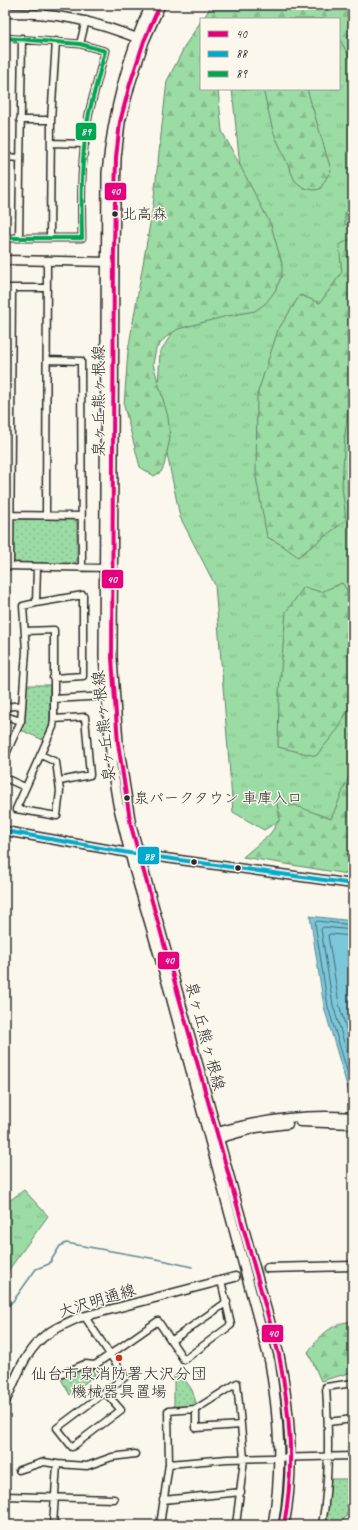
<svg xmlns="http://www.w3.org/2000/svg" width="358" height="1530" font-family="Caveat,'Klee One',sans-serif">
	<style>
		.grass { fill: url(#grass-tufts); stroke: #638368 }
		.forest { fill: url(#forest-firs); stroke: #638368 }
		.park { fill: url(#park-dots); stroke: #638368 }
		.water { fill: #7bc7da; stroke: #5b8994 }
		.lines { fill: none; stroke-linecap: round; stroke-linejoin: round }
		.shore { stroke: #4b6971; stroke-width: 1 }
		.stream { stroke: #5b8994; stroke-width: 1.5 }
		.tertiary-tunnel { stroke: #d1cec5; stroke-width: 8; stroke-dasharray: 8 4; stroke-linecap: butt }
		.minor-casing { stroke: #2b2b2b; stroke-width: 9 }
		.tertiary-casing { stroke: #2b2b2b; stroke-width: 11 }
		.secondary-casing { stroke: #2b2b2b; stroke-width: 12 }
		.minor { stroke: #fbf7ec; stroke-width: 6 }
		.tertiary { stroke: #fbf7ec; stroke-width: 8 }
		.secondary { stroke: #fbf7ec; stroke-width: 9 }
		.bus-1-casing { stroke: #fbf7ec; stroke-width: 7 }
		.bus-2-casing { stroke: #fbf7ec; stroke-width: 7 }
		.bus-3-casing { stroke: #fbf7ec; stroke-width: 7 }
		.bus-1 { stroke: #e5007d; stroke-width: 4 }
		.bus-2 { stroke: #00a9ce; stroke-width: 4 }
		.bus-3 { stroke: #00a651; stroke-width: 4 }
		.bus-dot { fill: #2b2b2b; stroke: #fbf7ec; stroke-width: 1.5 }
		.poi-dot { fill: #c8321e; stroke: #fbf7ec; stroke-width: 1.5 }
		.labels { text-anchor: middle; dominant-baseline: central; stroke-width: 3; stroke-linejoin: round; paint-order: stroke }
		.bus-label { font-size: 15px; fill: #2b2b2b; stroke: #fbf7ec; text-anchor: start }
		.street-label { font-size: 16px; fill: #2b2b2b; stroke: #fbf7ec }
		.poi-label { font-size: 16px; fill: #2b2b2b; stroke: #fbf7ec }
		.line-badge { stroke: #fbf7ec; stroke-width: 1.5 }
		.badge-label { font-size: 11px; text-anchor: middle; font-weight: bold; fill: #fff }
	</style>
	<defs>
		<pattern id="grass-tufts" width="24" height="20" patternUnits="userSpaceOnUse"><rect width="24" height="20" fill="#9bdba4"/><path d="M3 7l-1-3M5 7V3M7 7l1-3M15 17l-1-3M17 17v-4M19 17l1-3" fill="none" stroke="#86bc8d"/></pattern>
		<pattern id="forest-firs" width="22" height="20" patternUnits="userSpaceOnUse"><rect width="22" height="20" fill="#9bdba4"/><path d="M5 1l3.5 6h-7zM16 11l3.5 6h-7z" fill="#86bc8d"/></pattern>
		<pattern id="park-dots" width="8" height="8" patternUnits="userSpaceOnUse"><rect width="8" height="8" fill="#9bdba4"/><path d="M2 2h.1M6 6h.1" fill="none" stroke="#86bc8d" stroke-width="1.8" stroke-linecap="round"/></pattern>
	</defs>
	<rect width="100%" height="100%" fill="#fbf7ec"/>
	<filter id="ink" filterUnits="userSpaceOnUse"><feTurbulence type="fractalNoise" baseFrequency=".025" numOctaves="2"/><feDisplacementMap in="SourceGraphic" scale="8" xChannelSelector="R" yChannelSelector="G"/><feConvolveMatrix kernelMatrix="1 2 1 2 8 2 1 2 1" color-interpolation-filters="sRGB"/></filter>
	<g filter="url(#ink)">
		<!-- grass -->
		<path class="grass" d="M208 5H353V831L290 814 264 830 233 812 215 585 180 517 157 405 160 352 198 293 247 235 232 89H339V19H213Z
			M24 1190 48 1216 5 1275V1204Z"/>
		<!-- forest -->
		<path class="forest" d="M212 5H353V63L339 38V19H203Z
			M201 21V89H218L222 131 271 225 282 264V275L275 291 266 303 255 311 227 316 178 329 165 338 156 349 153 364 168 417 170 438 164 466 161 472 154 476 140 467 124 406 128 351 153 206 167 81 186 44Z
			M263 89H307L331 170 320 189 314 190 304 188 295 181 273 131Z
			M353 206V224L345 225V213Z
			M353 238V371L345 434 342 486 346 520 298 557 282 545 267 537 256 477 257 395 278 330 300 295 320 303 342 272 339 245Z
			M342 583 353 599V684L350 707 338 729 316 756 278 747 279 692 286 612 304 587 321 592Z
			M353 767V875L243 857 270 834 280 819 276 798 331 819Z
			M353 1321V1372L321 1381 308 1352C320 1336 331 1323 353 1321Z"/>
		<!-- park -->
		<path class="park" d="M18 519H73L77 522V561L74 564 16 565 12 561 13 524Z
			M26 685H50V724L43 740 21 730 24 722Z
			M86 1368H94L95 1375 70 1395 61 1379Z
			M181 1374 192 1390 197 1406 174 1407V1375Z
			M331 1479H353V1506L340 1525 329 1524 326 1520Z"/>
		<!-- water -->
		<path class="water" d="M310 916 353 921V1096H350L324 1007Z"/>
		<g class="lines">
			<!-- shore -->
			<path class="shore" d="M353 925 317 921 315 923 328 1007 353 1090
				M353 930 323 927 321 929 333 1005 353 1073
				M353 936 330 934 328 935 339 1004 353 1052"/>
			<!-- stream -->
			<path class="stream" d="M5 1309 14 1300 36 1269 49 1264 60 1246 66 1243 162 1260 192 1267"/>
			<!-- tertiary-tunnel -->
			<path class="tertiary-tunnel" d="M235 1277 268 1268"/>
			<defs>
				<path id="minor" d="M41 13 42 5
					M5 38 80 44 105 51C100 72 94 93 89 113 81 154 81 197 82 238H5
					M80 44 86 20
					M20 120H51
					M51 143 85 144
					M5 157 20 158
					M19 238 22 38
					M50 238 51 120 56 41
					M5 288H47
					M47 360 81 361 82 568
					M11 515 81 516
					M46 515 47 260
					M5 566 107 568
					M10 566 12 288
					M36 603 83 595V676L53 678
					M25 631 54 630V699L106 696
					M54 699V719
					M5 707 22 705
					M5 716 21 721 26 651 23 606 36 603 37 567
					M41 755 56 762 60 791 57 816 16 809 53 727 54 719 85 717 90 775 60 781
					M5 756 21 721
					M5 778 25 787
					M85 1317 125 1377 57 1428 72 1447 121 1410 105 1392
					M171 1341 227 1302
					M62 1374 85 1364 95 1365 158 1321 184 1360 231 1325 221 1280
					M196 1409 237 1383 241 1425
					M328 1422 353 1419
					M169 1464 227 1459 353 1456
					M19 1470 44 1462 57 1464
					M5 1496 114 1499
					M163 1500 241 1492
					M53 1525 57 1464 87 1466 112 1457 135 1454
					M160 1525 169 1464 168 1411 196 1409V1428L241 1425 244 1459 236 1525
					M322 1525C330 1480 329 1433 326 1387L353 1383"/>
				<path id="tertiary" d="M5 13C59 13 92 20 142 40
					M5 260 113 262
					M5 831 129 853 353 884
					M300 1122 353 1124
					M211 1134C257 1120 305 1113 353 1117
					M214 1140 256 1128 288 1124
					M268 1268 353 1266
					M5 1402C15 1381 23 1356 40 1340 50 1330 65 1324 78 1318L235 1277"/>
				<path id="secondary" d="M151 5C126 59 113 114 107 173L104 656 112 767 118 804 133 865 169 989 270 1362C279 1418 283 1468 273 1525
					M160 5 144 41 130 84 120 122 116 158 114 248 112 658 118 743 131 826 279 1355C290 1412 295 1467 284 1525"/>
			</defs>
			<!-- minor casing -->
			<use href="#minor" class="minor-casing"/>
			<!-- tertiary casing -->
			<use href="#tertiary" class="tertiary-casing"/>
			<!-- secondary casing -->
			<use href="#secondary" class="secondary-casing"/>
			<!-- minor -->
			<use href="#minor" class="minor"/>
			<!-- tertiary -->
			<use href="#tertiary" class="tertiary"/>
			<!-- secondary -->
			<use href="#secondary" class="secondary"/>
			<defs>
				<path id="bus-1" d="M160 5 144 41 130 84 120 122 116 158 114 248 112 658 118 743 131 826 279 1355C290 1412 295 1467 284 1525"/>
				<path id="bus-2" d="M5 831 129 853 353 884"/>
				<path id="bus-3" d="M5 38 80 44 105 51C100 72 94 93 89 113 81 154 81 197 82 238H5"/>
			</defs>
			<!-- bus-1 casing -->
			<use href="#bus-1" class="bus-1-casing"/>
			<!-- bus-2 casing -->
			<use href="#bus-2" class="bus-2-casing"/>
			<!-- bus-3 casing -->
			<use href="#bus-3" class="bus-3-casing"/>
			<!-- bus-1 -->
			<use href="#bus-1" class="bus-1"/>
			<!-- bus-2 -->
			<use href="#bus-2" class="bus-2"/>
			<!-- bus-3 -->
			<use href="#bus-3" class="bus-3"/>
		</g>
	</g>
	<!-- markers -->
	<g class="bus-dot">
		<circle cx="115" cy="214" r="3.5"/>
		<circle cx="127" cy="798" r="3.5"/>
		<circle cx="194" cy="862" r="3.5"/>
		<circle cx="238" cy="868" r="3.5"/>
	</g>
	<circle class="poi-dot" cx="119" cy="1358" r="4"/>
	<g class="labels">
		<!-- bus labels -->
		<g class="bus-label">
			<text x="122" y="214">北高森</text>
			<text x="134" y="798">泉パークタウン 車庫入口</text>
		</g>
		<!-- street labels -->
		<g class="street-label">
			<text transform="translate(99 401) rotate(-90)">泉ヶ丘熊ヶ根線</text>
			<text transform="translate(104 726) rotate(-96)">泉ヶ丘熊ヶ根線</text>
			<text transform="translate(205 1036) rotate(75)">泉ヶ丘熊ヶ根線</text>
			<text transform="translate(97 1301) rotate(-17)">大沢明通線</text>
		</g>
		<!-- poi labels -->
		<g class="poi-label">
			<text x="119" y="1374">仙台市泉消防署大沢分団<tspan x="119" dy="18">機械器具置場</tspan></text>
		</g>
	</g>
	<g class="line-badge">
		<rect x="75" y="122" width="22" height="19" rx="4" fill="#00a651"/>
		<rect x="104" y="182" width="23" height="19" rx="4" fill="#e5007d"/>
		<rect x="101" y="569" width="23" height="20" rx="4" fill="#e5007d"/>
		<rect x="137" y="846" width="23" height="19" rx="4" fill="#00a9ce"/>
		<rect x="157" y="951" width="23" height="19" rx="4" fill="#e5007d"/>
		<rect x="261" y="1324" width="23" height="19" rx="4" fill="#e5007d"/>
	</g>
	<g class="badge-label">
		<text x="86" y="135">89</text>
		<text x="115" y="195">40</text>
		<text x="112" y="583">40</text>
		<text x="149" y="860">88</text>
		<text x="169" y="964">40</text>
		<text x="273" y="1337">40</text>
	</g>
	<!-- margin -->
	<rect width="358" height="1530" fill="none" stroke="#fbf7ec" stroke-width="20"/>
	<rect x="10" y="10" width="338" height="1510" fill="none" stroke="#2b2b2b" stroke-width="1.5" filter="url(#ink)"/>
	<!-- legend -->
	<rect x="200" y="18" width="140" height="72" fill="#fbf7ec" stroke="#a8a59f"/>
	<rect x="208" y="31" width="20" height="6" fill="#e5007d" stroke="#a8a59f"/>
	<text x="236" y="38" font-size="12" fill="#2b2b2b">40</text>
	<rect x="208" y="51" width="20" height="6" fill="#00a9ce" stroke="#a8a59f"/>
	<text x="236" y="58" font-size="12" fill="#2b2b2b">88</text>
	<rect x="208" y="71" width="20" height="6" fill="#00a651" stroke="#a8a59f"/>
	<text x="236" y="78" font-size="12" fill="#2b2b2b">89</text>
</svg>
